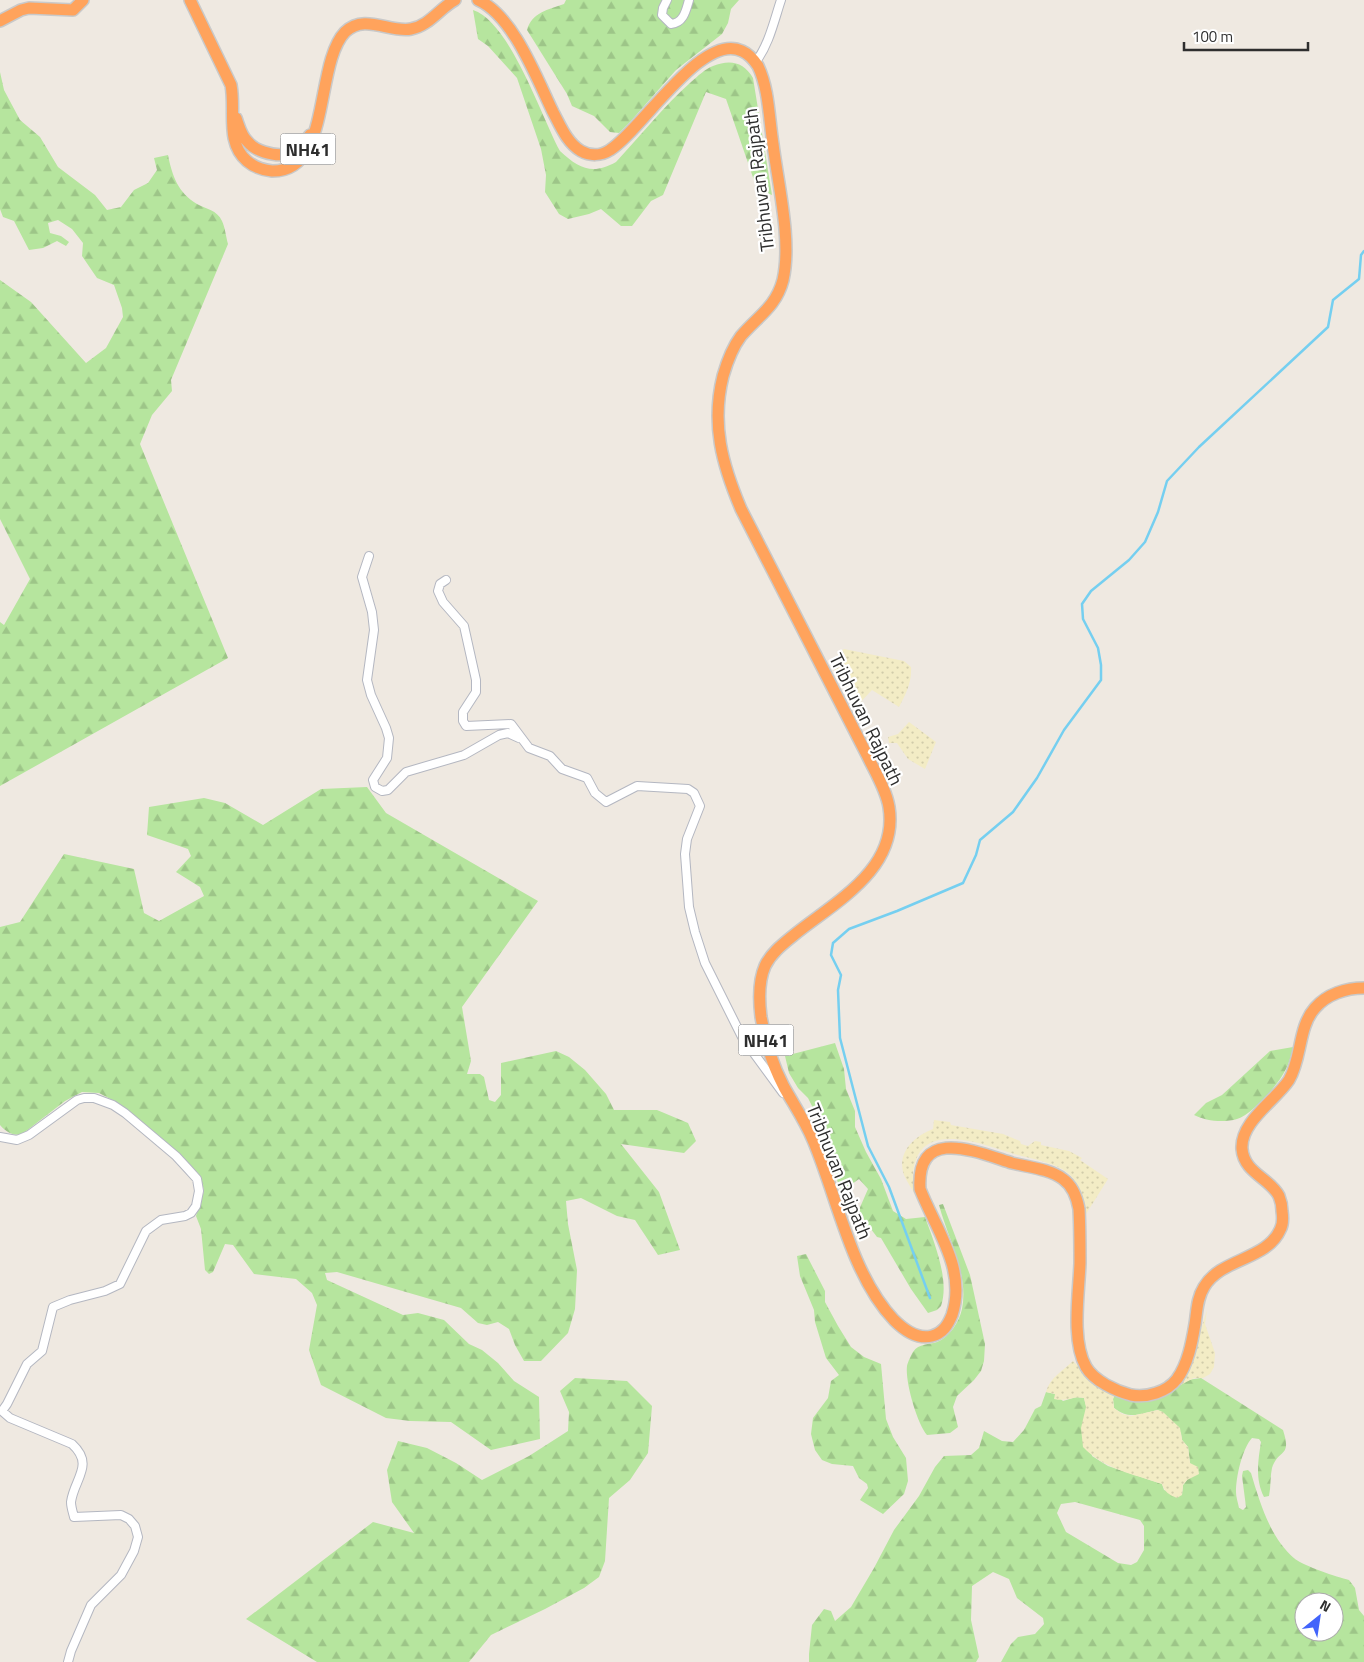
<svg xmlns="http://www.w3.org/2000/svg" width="1364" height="1662" font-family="'Titillium Web',sans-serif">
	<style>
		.forest { fill: url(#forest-firs); fill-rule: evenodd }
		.sand { fill: url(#sand-dots) }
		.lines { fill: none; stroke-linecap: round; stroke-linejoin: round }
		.stream { stroke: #75cff0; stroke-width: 2.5 }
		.minor-casing { stroke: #b4b7c1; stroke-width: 10 }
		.highway-casing { stroke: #c9c9c9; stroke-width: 14 }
		.minor { stroke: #fff; stroke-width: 8 }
		.highway { stroke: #ffa35c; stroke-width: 11 }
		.labels { text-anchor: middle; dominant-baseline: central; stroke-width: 4.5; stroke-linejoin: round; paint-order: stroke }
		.shield { fill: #fff; stroke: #6d6d6d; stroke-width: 1 }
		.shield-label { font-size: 18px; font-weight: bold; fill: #2e2e2e }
		.street-label { font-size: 19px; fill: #2e2e2e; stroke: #fff }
	</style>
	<defs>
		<pattern id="forest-firs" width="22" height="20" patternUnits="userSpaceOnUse" patternTransform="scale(1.25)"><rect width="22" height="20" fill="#b6e59e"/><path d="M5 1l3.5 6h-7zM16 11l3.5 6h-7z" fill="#9dc588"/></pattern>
		<pattern id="sand-dots" width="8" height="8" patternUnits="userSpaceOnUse" patternTransform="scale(1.25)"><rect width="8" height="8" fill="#f3ecc5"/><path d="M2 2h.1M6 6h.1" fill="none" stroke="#d1cbaa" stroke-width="1.8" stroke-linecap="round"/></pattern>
	</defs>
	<rect width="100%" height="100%" fill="#efe9e1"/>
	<!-- forest -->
	<path class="forest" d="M566 0H739L731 9 728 23 722 34 676 70 630 122 619 133 610 132 594 116 572 106 567 94 527 30C532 12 548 10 564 4Z
		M473 10C510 22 541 116 560 151 579 169 593 175 616 162 641 135 664 106 691 82 698 76 705 69 713 66 730 59 744 62 753 78L772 195 757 189 726 99 706 92 663 195 651 201 632 226H621L601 209 589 214 568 219 559 214 545 192 546 175 541 149 517 78 488 46 478 39Z
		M0 72 4 90 20 120 40 137 58 167 95 195 107 210 121 207 134 190 148 183 157 170 154 158 168 155C172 175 178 193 197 204 206 209 217 210 222 221 225 227 226 237 228 244L171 380 172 391 152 415 140 444 228 658 0 786V622L4 625 30 579 0 519V280L31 302 86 363 106 348 123 317 122 308 114 285 97 278 82 256 83 243 72 229 58 220 48 223 50 233 61 236 69 242 66 246 57 241 43 248 29 250 14 221 3 217 0 209Z
		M367 787 386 813 538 901 462 1007 471 1061 467 1074H480L484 1077 489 1100 495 1102 501 1095V1063L556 1051 569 1057 585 1070 606 1094 614 1110H657L688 1123 696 1141 684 1153 621 1144 659 1192 680 1250 658 1255 635 1220 617 1216 581 1198 566 1201 568 1224 577 1270 575 1309 568 1333 541 1361H524L515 1345 509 1329 498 1322 487 1325 478 1323 461 1308 337 1272 325 1273 327 1280 403 1315 418 1313 444 1320 469 1344 482 1350 498 1363 514 1381 539 1397 540 1439 491 1450 451 1422 410 1421 386 1418 321 1385 309 1350 317 1305 312 1293 296 1279 254 1274 233 1245 225 1244 213 1272 209 1274 205 1270 201 1229 196 1216 204 1191 202 1182 198 1173 176 1152 118 1103 99 1093 82 1092 65 1101 21 1135C12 1135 6 1132 0 1125V927L20 922 64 854 134 869 144 913 159 921 204 896 200 887 176 872 191 856 188 849 147 835 149 807 204 798 225 803 263 825 321 789Z
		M835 1043 844 1069 846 1089 855 1111V1127L866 1152 881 1179 893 1211 906 1219 925 1217C934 1242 950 1280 941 1306L937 1310 928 1313 911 1289 881 1238 877 1237 858 1212 868 1189 859 1179 841 1192 815 1112 808 1098 798 1088 789 1073 785 1056Z
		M1293 1047C1291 1057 1288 1067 1282 1076 1274 1089 1251 1115 1237 1119 1224 1123 1205 1121 1194 1115L1206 1103 1222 1095 1270 1051Z
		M943 1204 970 1275 985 1344 984 1361 981 1371 974 1380 957 1396 953 1407 958 1427 950 1433 927 1435C917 1423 905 1382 907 1366 908 1362 911 1355 913 1352 919 1343 929 1345 937 1342 950 1337 959 1322 962 1309 969 1274 948 1239 939 1205Z
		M806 1254 825 1291V1302L838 1326 851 1347 864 1357 881 1364 886 1419 893 1437 906 1458 908 1481 904 1494 883 1514 860 1500 868 1488 867 1484 859 1478 853 1466 832 1464 822 1460 815 1450 811 1434 813 1418 828 1398 831 1381 839 1375 826 1358 815 1322 814 1310 800 1276 797 1256Z
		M575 1378 627 1381 652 1406 648 1453 630 1480 609 1498 605 1561 599 1577 584 1588 545 1609 491 1635 469 1662H317L246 1619 373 1522 414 1533 392 1502 387 1470 398 1441 427 1448 456 1463 482 1480 529 1456 568 1431 569 1412 560 1391Z
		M1201 1378 1283 1430C1292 1458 1279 1448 1272 1468 1270 1477 1271 1487 1269 1496L1264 1497C1255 1479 1258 1461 1261 1442L1259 1439 1252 1438C1242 1449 1236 1477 1236 1492 1236 1497 1238 1503 1239 1508L1243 1510 1246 1507 1242 1476 1243 1471 1248 1470 1251 1473C1260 1503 1270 1538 1295 1559 1304 1566 1337 1577 1349 1580L1355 1588 1359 1610 1364 1616V1662H1001L1011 1644 1018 1637 1035 1634 1044 1624 1043 1618 1017 1598 1009 1579 993 1572 972 1586 971 1620 979 1657 976 1662H809V1654L812 1625 824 1609 831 1611 835 1621 851 1607 874 1568 894 1530 919 1496 935 1467 944 1456 971 1455 979 1448 984 1431 1002 1441 1013 1442 1024 1430 1035 1409 1041 1406 1046 1392 1055 1394 1063 1401 1076 1397 1084 1398 1086 1406 1092 1456 1108 1466 1162 1484 1164 1490 1182 1495 1183 1485 1187 1480 1190 1463 1188 1447 1182 1440 1181 1433 1158 1410C1140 1414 1129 1420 1114 1408L1113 1399 1115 1394C1120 1395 1126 1398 1131 1398 1155 1395 1178 1380 1201 1378ZM1075 1502 1140 1520 1144 1526V1550L1137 1562 1131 1565 1118 1563 1066 1532 1057 1513 1061 1504ZM1304 1602H1334V1632H1304Z"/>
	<!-- sand -->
	<path class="sand" d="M844 649 904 661 911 667C912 682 906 694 899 707L872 690 855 708 834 669 838 653Z
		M909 722 936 742 925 769 908 759 897 743H889L888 737 898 734Z
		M934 1120 950 1122 951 1125 1003 1134 1020 1141 1021 1144 1028 1146 1035 1141 1041 1142V1145L1069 1151 1082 1158 1080 1160 1108 1179 1086 1214C1085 1199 1080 1184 1068 1173 1054 1162 1031 1159 1014 1154 989 1146 934 1124 918 1155 911 1169 912 1181 916 1196 912 1189 907 1182 904 1175 896 1152 915 1136 933 1129Z
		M1207 1310 1205 1324 1215 1353 1214 1367 1210 1374 1203 1378H1194L1171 1390 1190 1365Z
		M1073 1361 1085 1373 1115 1394 1113 1399 1114 1408 1122 1414 1131 1416 1158 1410 1163 1412 1180 1428 1182 1440 1188 1447 1190 1463 1198 1467 1199 1474 1187 1480 1183 1485 1182 1495 1177 1498C1169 1495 1165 1492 1162 1484 1133 1474 1104 1469 1083 1447L1081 1428 1086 1407 1084 1398C1072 1396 1067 1402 1054 1399L1055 1394 1046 1392C1050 1377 1063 1371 1073 1361Z"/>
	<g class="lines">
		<!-- stream -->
		<path class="stream" d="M930 1298 889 1187 868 1146 840 1038 838 990 841 975 831 955 833 943 849 929 897 911 963 883 976 855 980 840 1013 812 1037 778 1064 730 1101 680V665L1098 648 1083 619 1082 604 1091 591 1129 560 1145 542 1158 512 1167 481 1199 447 1328 327 1333 300 1359 279 1361 255 1364 251"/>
		<defs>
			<path id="minor" d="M667 0 663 8 662 15 671 24C684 23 686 10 689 0
				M755 63C769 45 774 21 781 0
				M369 556 362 577 372 612 374 630 367 680 371 695 386 728 389 738 387 758 373 780 375 787 382 791 388 790 406 772 464 755 499 735 508 733 519 738
				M446 580 440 584 438 591 443 602 464 626 476 680V692L463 712V721L466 726 511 724 529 748 550 756 562 769 587 778 595 793 606 802 637 786 688 789 694 793 700 806 687 839 685 854 689 907 695 932 705 963 742 1037 783 1093
				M0 1137 17 1140 29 1135 77 1100 84 1098H94L113 1105 125 1113 176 1156 188 1169 197 1179 199 1191 196 1206 191 1213 185 1216 161 1220 146 1231 120 1284 105 1291 70 1300 53 1307 42 1351 27 1364 7 1404 2 1411 10 1418 72 1444C95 1465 74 1479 71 1502 71 1507 73 1513 74 1517L121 1515 129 1519 135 1526 138 1537 134 1551 121 1575 91 1605 71 1651 68 1662"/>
			<path id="highway" d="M190 0 231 85C236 111 225 142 247 161 254 167 263 170 272 171 332 172 314 65 345 32 365 13 389 33 411 29 429 26 440 8 455 0
				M478 0C513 15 537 79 553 112 560 125 567 143 581 151 590 156 601 156 610 150 641 131 702 31 742 51 749 54 754 60 758 66 769 89 769 119 773 144 778 185 792 240 783 280 776 307 758 316 741 336 732 348 727 362 723 376 711 424 722 464 741 509L867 755C875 772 886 789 889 807 899 869 835 902 794 935 783 944 771 953 765 966 758 982 759 1001 761 1017 765 1040 773 1066 784 1087 794 1105 805 1121 813 1140 837 1196 851 1275 894 1320 904 1330 917 1340 932 1336 943 1333 948 1325 952 1315 967 1269 936 1230 920 1189 916 1125 977 1152 1012 1163 1028 1167 1050 1169 1063 1179 1073 1186 1077 1198 1079 1209 1080 1227 1080 1245 1080 1263 1079 1293 1071 1340 1086 1367 1094 1381 1116 1391 1131 1395 1147 1398 1167 1392 1177 1379 1188 1364 1192 1342 1195 1324 1197 1311 1197 1298 1204 1287 1221 1258 1267 1260 1280 1230 1283 1225 1283 1218 1282 1211 1282 1207 1281 1201 1279 1196 1270 1178 1244 1173 1242 1149 1240 1122 1276 1100 1289 1080 1302 1058 1298 1027 1315 1008 1327 994 1346 988 1364 988
				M0 21 21 10 29 8 73 10 83 0
				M236 118C239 126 241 136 248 142 252 147 258 150 264 152 286 159 298 153 310 135"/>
		</defs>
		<!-- minor casing -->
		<use href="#minor" class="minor-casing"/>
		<!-- highway casing -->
		<use href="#highway" class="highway-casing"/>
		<!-- minor -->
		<use href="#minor" class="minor"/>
		<!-- highway -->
		<use href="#highway" class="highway"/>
	</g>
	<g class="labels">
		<!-- shield labels -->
		<g class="shield">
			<rect x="280.5" y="133.5" width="55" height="31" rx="4"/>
			<rect x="738.5" y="1024.5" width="55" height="31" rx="4"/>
		</g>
		<g class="shield-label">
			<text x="308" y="149">NH41</text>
			<text x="766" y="1040">NH41</text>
		</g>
		<!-- street labels -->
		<g class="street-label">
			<text transform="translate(758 180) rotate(-97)">Tribhuvan Rajpath</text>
			<text transform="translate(867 719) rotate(64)">Tribhuvan Rajpath</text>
			<text transform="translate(840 1171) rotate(68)">Tribhuvan Rajpath</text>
		</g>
	</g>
	<!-- north arrow -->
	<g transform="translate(1319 1617) rotate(30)"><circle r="24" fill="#ffffff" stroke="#ababab"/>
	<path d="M0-4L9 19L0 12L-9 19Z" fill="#4264fb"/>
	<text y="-8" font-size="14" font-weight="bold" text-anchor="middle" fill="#2e2e2e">N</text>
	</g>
	<!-- scale -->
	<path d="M1184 42v8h124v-8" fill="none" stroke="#2e2e2e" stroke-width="2.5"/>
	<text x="1192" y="42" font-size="15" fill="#2e2e2e" stroke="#ffffff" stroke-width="4" paint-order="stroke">100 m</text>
</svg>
